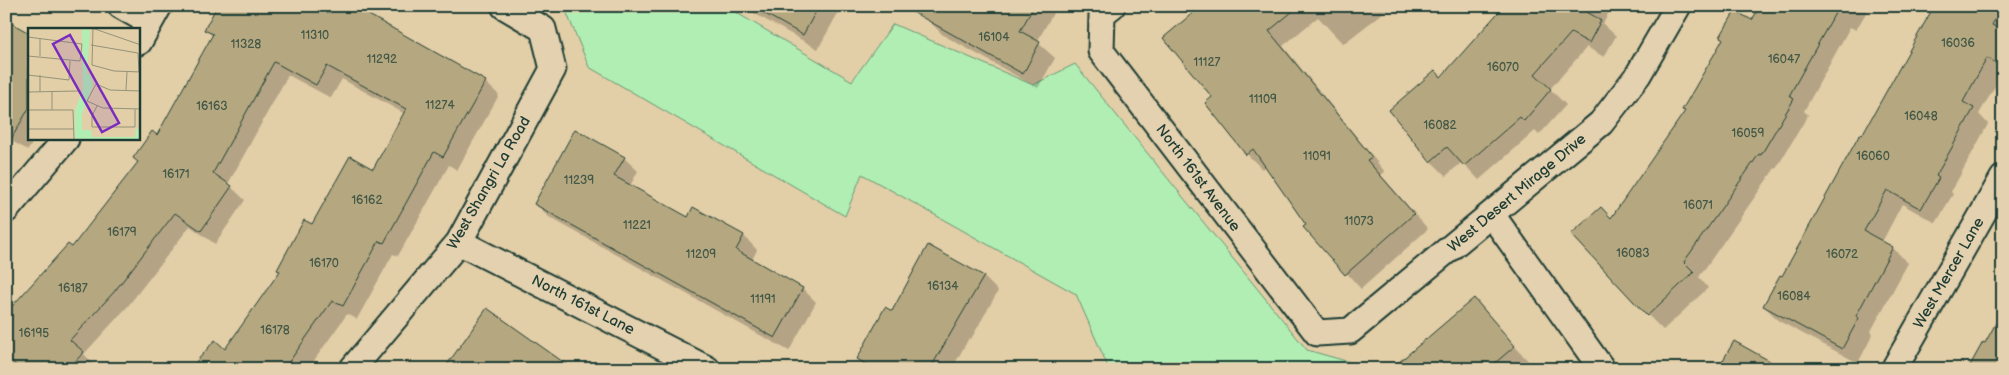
<svg xmlns="http://www.w3.org/2000/svg" width="2009" height="375" font-family="'Balsamiq Sans',sans-serif">
	<style>
		.green { fill: #b0eeb4; stroke: #689674 }
		.shadow { fill: #0003 }
		.building { fill: #b5a880; stroke: #1f3d34 }
		.lines { fill: none; stroke-linecap: round; stroke-linejoin: round }
		.street-casing { stroke: #1f3d34; stroke-width: 29 }
		.street { stroke: #e4d1af; stroke-width: 25 }
		.labels { text-anchor: middle; dominant-baseline: central; stroke-width: 4; stroke-linejoin: round; paint-order: stroke }
		.number-label { font-size: 12px; fill: #445847 }
		.street-label { font-size: 15px; fill: #1f3d34; stroke: #e4d1af }
		.inset-road { fill: none; stroke: #949479; stroke-width: 1 }
		.view { fill: #7b2cbf; fill-opacity: 0.15; stroke: #7b2cbf; stroke-width: 2.5 }
		.inset-edge { fill: none; stroke: #1f3d34; stroke-width: 2.5 }
	</style>
	<rect width="100%" height="100%" fill="#e2cea7"/>
	<filter id="ink" filterUnits="userSpaceOnUse"><feTurbulence type="fractalNoise" baseFrequency=".02" numOctaves="2"/><feDisplacementMap in="SourceGraphic" scale="10" xChannelSelector="R" yChannelSelector="G"/><feConvolveMatrix kernelMatrix="1 2 1 2 8 2 1 2 1" color-interpolation-filters="sRGB"/></filter>
	<g filter="url(#ink)">
		<!-- green -->
		<path class="green" d="M564 6H725L852 81 893 24 1033 85 1075 64 1307 350 1360 365 1363 369H1109L1076 294 862 174 845 216 589 67Z"/>
		<!-- shadow -->
		<path class="shadow" d="M741 6H842L818 49Z
			M936 6H1057L1037 42 1055 58 1038 88 943 35 928 20Z
			M1203 6H1392L1343 44 1318 17 1283 46 1385 172 1381 175 1428 229 1361 289 1305 227 1308 225 1266 166 1262 169 1247 154 1214 97Z
			M1505 6H1612L1603 24 1616 36 1604 57 1587 47 1550 89 1566 105 1539 135 1535 131 1479 180 1462 162 1446 176 1431 161 1442 78Z
			M1761 6H1870L1856 30 1850 27 1804 111 1808 115 1776 169 1775 168 1699 277 1708 288 1663 330 1648 315 1612 219 1686 112 1684 110 1752 22Z
			M1935 6H2003V73L1979 114 1988 124 1951 192 1953 194 1936 223 1902 204 1882 242 1893 248 1908 263 1871 331 1873 334 1858 363 1779 321 1764 306 1783 278Z
			M206 29 485 82 499 95 457 170 449 165 398 256 393 254 357 319 347 314 308 369H192L225 351 281 272 278 269 313 226 373 171 405 114 342 79 331 98 288 75 228 184 245 200 215 244 190 226 128 306 84 354 96 367 95 369H6V314L72 249 158 136 213 37Z
			M29 34V139H35L28 150 6 138Z
			M624 158 638 171 630 186 688 219 694 209 744 236 757 250 752 260 803 289 816 302 789 351 549 217 535 203Z
			M929 247 984 277 998 291 971 339 969 338 952 369H868L858 359 892 313Z
			M1474 300 1529 362 1521 369H1417Z"/>
		<!-- building -->
		<path class="building" d="M217 6H353L486 81 443 157 434 152 384 243 379 241 343 306 332 301 284 369H190L215 340 225 349 280 271 277 270 304 220 312 224 350 156 373 169 406 109 327 66 316 85 274 62 213 173 232 186 201 231 175 213 114 292 70 340 84 352 68 369H20L6 356V313L68 244 72 247 138 162 133 158 152 131 157 135 213 34 204 30Z
			M751 6H819L803 35Z
			M902 6H1034L1020 31 1040 42 1023 74Z
			M1201 6H1299L1269 31 1372 157 1367 160 1414 214 1345 275 1303 227 1306 225 1253 149 1246 155 1205 103 1212 97 1163 38Z
			M1504 6H1576L1601 20 1589 43 1571 33 1535 74 1551 89 1524 121 1520 117 1464 166 1447 147 1430 162 1389 110 1435 70 1441 77Z
			M1760 6H1839L1789 96 1794 99 1761 155 1759 154 1684 262 1694 272 1647 316 1571 234 1601 207 1611 218 1685 111 1682 110 1723 39 1720 37 1735 11 1752 20Z
			M1934 6H2002L1992 25 2003 31V67L1987 58 1963 102 1974 108 1936 176 1939 178 1921 209 1887 190 1864 231 1893 247 1856 316 1859 318 1842 349 1763 306 1780 275 1782 276 1860 134 1862 135Z
			M6 20 29 33V108L6 148Z
			M575 129 625 157 614 176 688 217 693 207 744 235 736 250 803 288 775 338 534 204Z
			M928 245 984 276 930 369H874L857 359 885 307 892 311Z
			M1474 298 1515 346 1488 369H1391Z
			M487 308 573 369H444Z
			M2003 310V369H1968L1983 342 1985 343Z
			M1734 341 1784 369H1718Z"/>
		<g class="lines">
			<defs>
				<path id="street" d="M121 6 149 22
					M1112 6 1102 14 1101 51 1317 333 1350 331 1601 123 1638 75 1678 6
					M139 42 159 6
					M6 210 66 139
					M1492 215 1602 369
					M459 242 707 369
					M352 369 459 242 553 69 543 29 504 6
					M1894 369 2003 178"/>
			</defs>
			<!-- street casing -->
			<use href="#street" class="street-casing"/>
			<!-- street -->
			<use href="#street" class="street"/>
		</g>
	</g>
	<g class="labels">
		<!-- number labels -->
		<g class="number-label">
			<text x="315" y="35">11310</text>
			<text x="994" y="37">16104</text>
			<text x="1958" y="43">16036</text>
			<text x="246" y="44">11328</text>
			<text x="382" y="59">11292</text>
			<text x="1784" y="59">16047</text>
			<text x="1207" y="62">11127</text>
			<text x="1503" y="67">16070</text>
			<text x="1263" y="99">11109</text>
			<text x="440" y="105">11274</text>
			<text x="212" y="106">16163</text>
			<text x="1921" y="116">16048</text>
			<text x="1440" y="125">16082</text>
			<text x="1748" y="133">16059</text>
			<text x="1317" y="156">11091</text>
			<text x="1873" y="156">16060</text>
			<text x="176" y="174">16171</text>
			<text x="579" y="180">11239</text>
			<text x="367" y="200">16162</text>
			<text x="1698" y="205">16071</text>
			<text x="1359" y="221">11073</text>
			<text x="637" y="225">11221</text>
			<text x="122" y="232">16179</text>
			<text x="1633" y="253">16083</text>
			<text x="701" y="254">11209</text>
			<text x="1842" y="254">16072</text>
			<text x="324" y="263">16170</text>
			<text x="943" y="286">16134</text>
			<text x="73" y="288">16187</text>
			<text x="1794" y="296">16084</text>
			<text x="763" y="299">11191</text>
			<text x="275" y="330">16178</text>
			<text x="34" y="333">16195</text>
		</g>
		<!-- street labels -->
		<g class="street-label">
			<text transform="translate(1198 178) rotate(53)">North 161st Avenue</text>
			<text transform="translate(489 183) rotate(-60)">West Shangri La Road</text>
			<text transform="translate(1517 193) rotate(-40)">West Desert Mirage Drive</text>
			<text transform="translate(1949 273) rotate(-60)">West Mercer Lane</text>
			<text transform="translate(583 305) rotate(27)">North 161st Lane</text>
		</g>
	</g>
	<!-- overview -->
	<g transform="translate(28 28)">
		<rect width="112" height="112" fill="#e2cea7"/>
		<path d="M54 1 62 2 59 46 62 47 65 56 54 87V102H63L64 109H107L108 101H112V112H47V82L55 61Z" fill="#b0eeb4"/>
		<path class="inset-road" d="M64 0 113 17M65 0 64 37 86 43 113 44M0 9 54 16 52 33 0 28M63 17 110 25 111 44M12 28V10M0 47 41 52 42 33M98 62 99 44M113 63 82 62 68 56 59 73 75 80 113 81M0 64 50 63M12 64V47M69 78 64 88V99H107V81M0 82H45L46 112M24 82V64M0 101H46"/>
		<path class="view" d="M42 7 91 95 74 104 25 16Z"/>
		<rect width="112" height="112" class="inset-edge"/>
	</g>
	<!-- margin -->
	<rect width="2009" height="375" fill="none" stroke="#e4d1af" stroke-width="25"/>
	<rect x="12" y="12" width="1984" height="350" fill="none" stroke="#1f3d34" stroke-width="2" filter="url(#ink)"/>
</svg>
